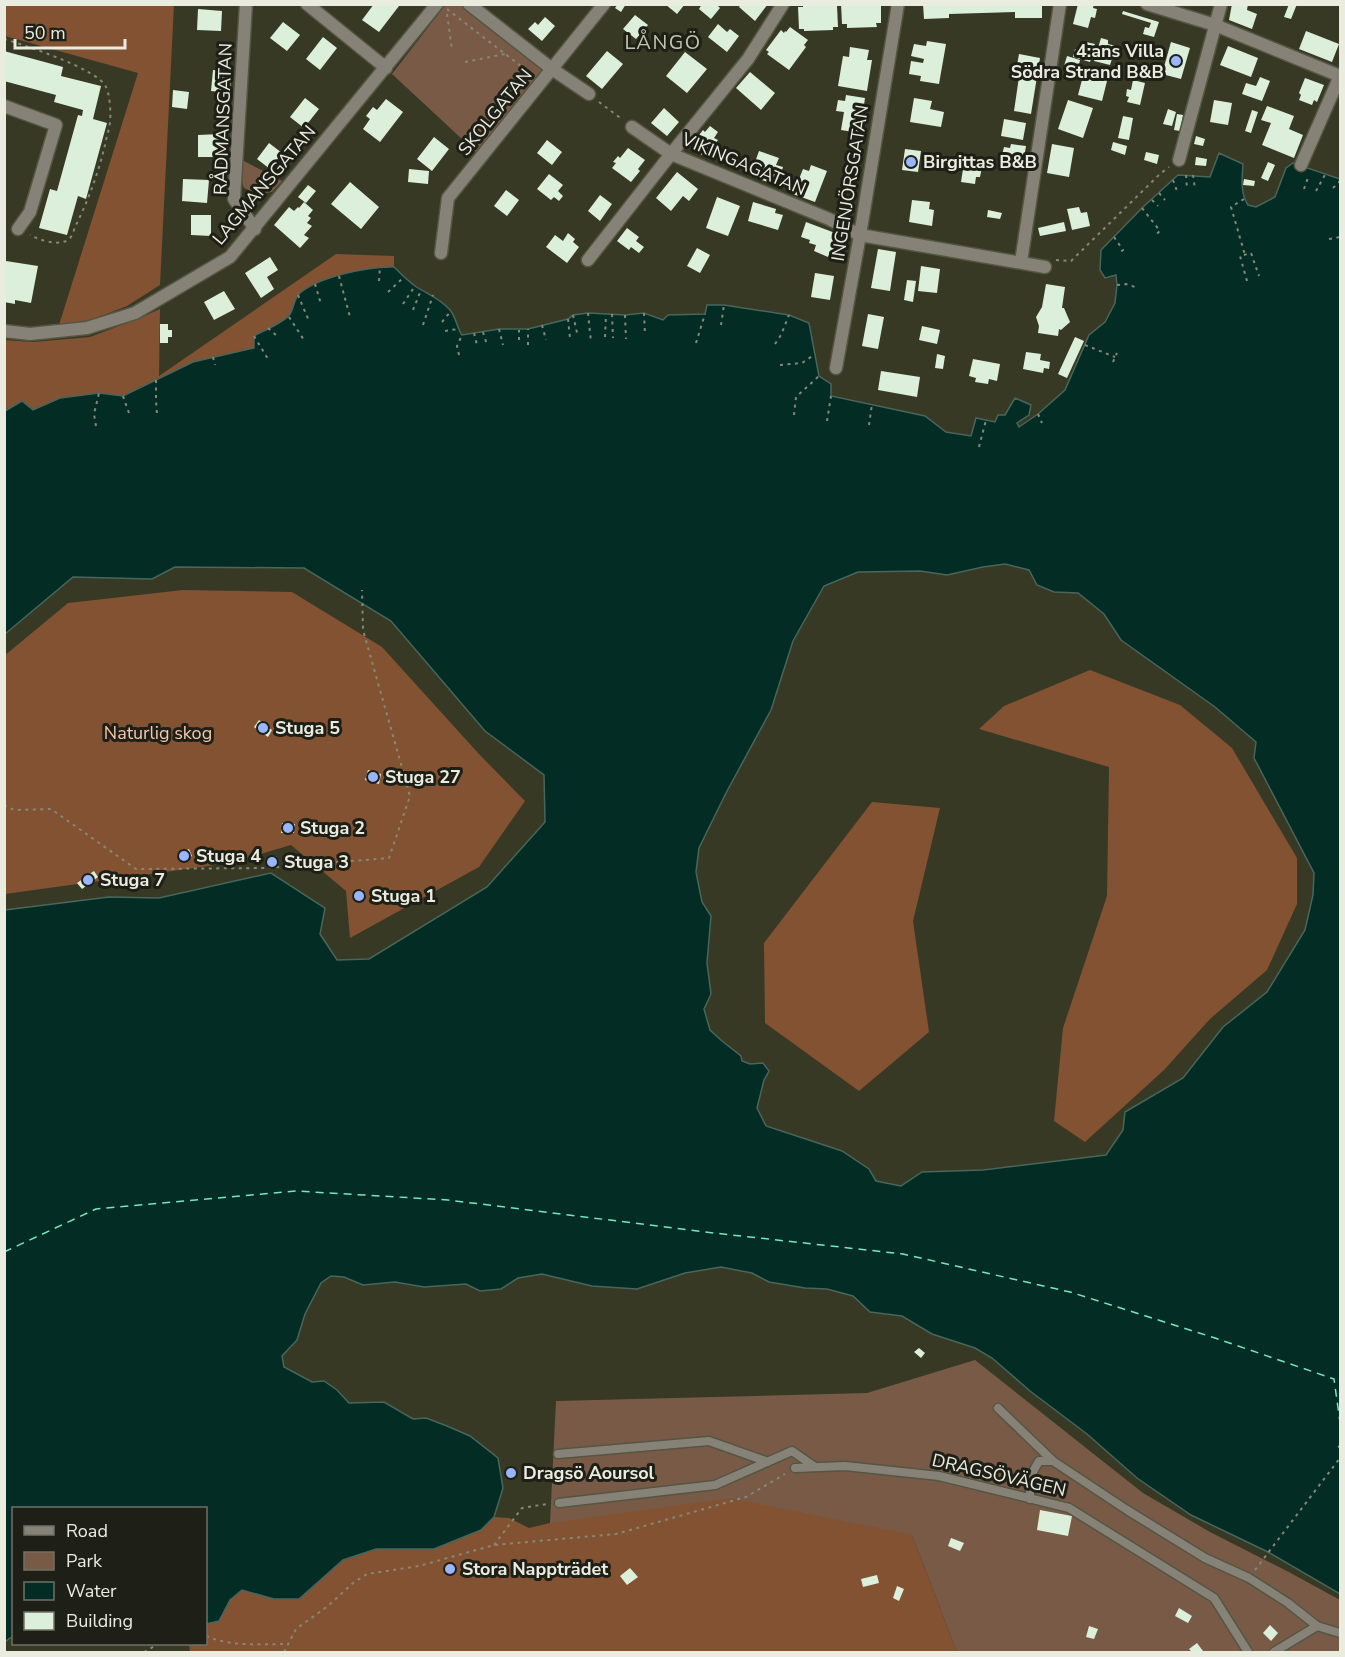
<svg xmlns="http://www.w3.org/2000/svg" width="1345" height="1657" font-family="'Nunito Sans',sans-serif">
	<style>
		.green { fill: #795a47 }
		.forest { fill: #825233 }
		.water { fill: #032c24; stroke: #48665c; stroke-width: 1.5; fill-rule: evenodd }
		.lines { fill: none; stroke-linecap: round; stroke-linejoin: round }
		.ferry { stroke: #77e4c9; stroke-width: 1.5; stroke-dasharray: 8 6; stroke-linecap: butt }
		.building { fill: #dcefdb }
		.lane-casing { stroke: #545642; stroke-width: 11 }
		.street-casing { stroke: #545642; stroke-width: 15 }
		.path { stroke: #868877; stroke-width: 2; stroke-dasharray: 3 4.5; stroke-linecap: butt }
		.lane { stroke: #878278; stroke-width: 8 }
		.street { stroke: #878278; stroke-width: 12 }
		.poi-dot { fill: #98b5fd; stroke: #1e1f16; stroke-width: 2 }
		.labels { text-anchor: middle; dominant-baseline: central; stroke-width: 6; stroke-linejoin: round; paint-order: stroke }
		.poi-label { font-size: 18px; font-weight: bold; fill: #eaecdf; stroke: #1e1f16; text-anchor: start }
		.street-label { font-size: 18px; fill: #eaecdf; stroke: #1e1f16 }
		.park-label { font-size: 18px; fill: #f6c7ab; stroke: #1e1f16 }
		.neighbourhood-label { font-size: 20px; letter-spacing: 1.5px; fill: #c2c6ad; stroke: #1e1f16 }
	</style>
	<rect width="100%" height="100%" fill="#373924"/>
	<!-- green -->
	<path class="green" d="M446 4 461 5 544 69 477 153 392 74Z
		M242 160 282 181 272 192 258 194 244 188 240 176Z
		M975 1360 1143 1493 1210 1532 1287 1571 1340 1600V1652H957L912 1535 550 1523 556 1401 867 1393Z"/>
	<!-- forest -->
	<path class="forest" d="M4 5H174L160 285 127 306 86 322 59 325 138 73 5 36Z
		M336 254 394 256V267C369 266 319 277 300 293 294 298 294 308 290 314 285 322 263 331 254 336V348L193 362 123 396 99 393 60 398 33 410 22 401 5 411 4 340 33 342 90 337 140 318 160 309 159 376Z
		M183 590 292 592 382 647 479 754 525 801 479 867 350 938 346 891 291 845 230 863 5 894 4 656 68 603Z
		M1090 670 1180 705 1232 748 1297 858V904L1267 970 1210 1019 1164 1070 1085 1142 1054 1121 1063 1028 1107 896 1109 767 979 729 1004 706Z
		M872 802 940 808 913 921 929 1032 859 1091 765 1023 764 943Z
		M731 1498 912 1535 957 1652H190L189 1644H206V1624L219 1621 230 1600 242 1590 274 1599H299L343 1560 376 1549H434L481 1530 494 1517 509 1518 529 1528 550 1523Z"/>
	<!-- water -->
	<path class="water" d="M1219 153 1243 164C1242 178 1240 193 1248 205L1256 207 1275 197 1286 168 1293 163 1340 179V1594L1268 1552 1191 1515 1137 1478 1087 1434 1030 1391 992 1358 975 1348 932 1334 902 1316 870 1312 853 1296 827 1289 805 1288 769 1282 752 1273 721 1267 685 1273 637 1289 592 1286 542 1274 518 1278 501 1289 480 1291 466 1284 424 1287 395 1282 363 1285 344 1277 331 1276 321 1283 305 1314 297 1340 282 1356 284 1367 312 1382 324 1381 337 1390 349 1403 384 1402 413 1419 426 1418 447 1426 470 1436 498 1458 503 1488 494 1517 481 1530 434 1549H376L343 1560 299 1599H274L242 1590 230 1600 219 1621 206 1624V1508H14L13 1638H10L5 1642V910L109 897 159 898 271 873 325 908 320 934 337 960 369 959 487 887 545 822 544 775 485 731 391 621 304 568 175 567 152 579 73 577 5 634V411L22 401 33 410 60 398 99 393 123 396 193 362 254 348V336C263 331 285 322 290 314 294 308 294 298 300 293 319 277 369 266 394 267 401 274 407 280 415 286 427 294 440 298 450 310 456 317 457 328 462 335L499 329H528L568 319 573 315 588 313 625 315 644 313 663 320 668 315 705 314 707 305H724L789 315 809 323 819 376 831 384V396L925 416 946 432 971 436 976 418 995 422 998 415H1005L1015 398 1031 405 1029 415 1017 423 1019 427 1038 414 1065 390 1089 335 1105 322 1115 303 1117 285 1116 275 1105 278 1100 270 1101 250 1142 208 1178 175 1210 177ZM1005 564 1029 570 1037 585 1054 592 1078 593 1104 614 1121 640 1215 707 1256 742 1254 758 1314 873 1313 895 1305 930 1267 992 1223 1027 1183 1078 1125 1112 1123 1130 1106 1155 983 1170 922 1172 901 1186 876 1181 869 1169 842 1151 766 1126 757 1108 764 1080 769 1071 763 1063 750 1064 742 1061 741 1056 722 1041 710 1030 704 1009 711 994 707 963 711 916 702 902 696 872 699 848 726 793 771 710 793 641 824 586 858 572 920 571 947 575 983 567Z"/>
	<g class="lines">
		<!-- ferry -->
		<path class="ferry" d="M4 1252 96 1209 296 1191 448 1200 714 1233 903 1254 1070 1292 1215 1338 1334 1379 1340 1422"/>
	</g>
	<!-- building -->
	<path class="building" d="M374 4H397L399 6 379 32 362 20Z
		M618 4H626L621 12 615 8Z
		M665 4H685L677 14Z
		M702 4H716L720 8 711 19 699 9Z
		M741 4H768L755 21 739 7Z
		M806 4 837 5 838 27H833V30L804 31V29H799L798 7H803V5Z
		M841 4H881V23H876L877 27 847 28V24H842Z
		M923 4H1042V18H1015V12L949 14V18L924 19Z
		M1078 4H1094L1093 8 1097 9 1095 18 1091 17 1088 28 1073 24Z
		M1232 4H1248L1247 10 1257 14 1252 29 1229 20Z
		M1289 4H1297L1291 19 1284 17Z
		M198 9 222 11 221 31 197 30Z
		M1123 11 1159 22 1154 37 1143 34 1145 27 1149 28 1151 23 1122 14Z
		M635 15 648 25 636 39 623 29Z
		M545 17 555 26 542 41 528 29 535 22 538 25Z
		M283 22 300 35 287 51 270 38Z
		M718 24 727 32 730 29 739 36 727 52 708 37Z
		M790 27 808 40 804 45 806 47 789 70 767 54 769 52 766 50 781 30 784 33 785 31 786 32Z
		M1306 31 1339 44 1332 62 1299 49Z
		M323 37 337 48 320 70 306 59Z
		M1101 38 1108 40V44L1116 46 1110 65 1094 61Z
		M927 41 946 44 939 84 920 81 921 76 909 74 911 61 923 63 924 59 911 56 914 44 926 46Z
		M1086 42 1095 44 1090 62 1073 57 1075 49 1084 51Z
		M1171 42 1190 48 1181 79 1162 74Z
		M1228 46 1258 58 1251 77 1220 65Z
		M850 47 869 50 867 60H872L867 91 838 86 843 56 849 57Z
		M4 51 63 67 61 76 101 86 93 119 107 123 86 199 78 196 67 235 39 228 50 189 57 191 78 115 82 116 83 110 54 102 56 95 4 81Z
		M607 51 623 64 602 89 586 76Z
		M685 52 707 69 687 93 666 76Z
		M1019 54 1040 58 1031 114 1014 111 1019 77 1015 76Z
		M1067 56 1080 60 1078 69 1064 66Z
		M213 70 231 72 230 93 211 91Z
		M750 72 775 93 761 110 736 88Z
		M1084 72 1108 77 1102 101 1078 95Z
		M1260 77 1270 81 1262 101 1242 94 1246 83 1256 86Z
		M1305 78 1324 85 1317 102 1314 100 1312 105 1299 100 1301 95 1299 93Z
		M1133 80 1145 83 1140 105 1127 102 1129 97 1126 96 1127 89 1131 90Z
		M173 90 189 92 187 109 172 107Z
		M846 95 865 98 860 133 841 130 844 112 836 111 838 100 845 101Z
		M305 98 319 109 304 128 290 117Z
		M914 98 932 101 930 109 944 112 941 127 910 122Z
		M386 99 403 112 380 142 363 129 370 119 366 116 373 107 377 110Z
		M1068 100 1093 108 1083 138 1058 129Z
		M1214 100 1232 103 1228 125 1210 122Z
		M1267 106 1294 116 1289 129 1303 135 1294 158 1262 145 1271 123 1261 120Z
		M664 108 679 122 667 136 651 123Z
		M1168 109 1176 112 1172 126 1163 124Z
		M1252 110 1258 112 1251 133 1245 131Z
		M1177 114 1183 115 1180 131 1174 130Z
		M1123 116 1133 118 1129 140 1118 138Z
		M1004 119 1026 123 1023 140 1001 136Z
		M710 126 718 132 714 138 718 140 711 149 708 147 702 155 694 149 700 141 696 139 703 130 705 132Z
		M220 134V157H198V135Z
		M1196 136 1205 139 1203 146 1194 144Z
		M434 137 449 149 432 171 417 159Z
		M547 140 562 152 552 165 537 153Z
		M1113 142 1127 146 1125 155 1111 150Z
		M269 143 282 153 270 169 257 159Z
		M1011 144 1026 146 1023 164 1007 162 1008 156 1002 155 1004 147 1010 148Z
		M1052 144 1074 148 1069 177 1047 173Z
		M628 148 645 160 638 169 640 171 631 182 612 168 616 163 613 162 618 156 620 158Z
		M905 149 921 151 918 172 902 170Z
		M759 151 779 158 776 165 783 167 779 179 773 177 771 183 750 176Z
		M1146 152 1159 155 1157 164 1144 160Z
		M965 156 979 158 978 166 982 167 980 177H976L975 184 961 182Z
		M1196 157 1207 159 1206 166 1195 165Z
		M1268 162 1275 165 1268 181 1261 178Z
		M811 165 827 171 815 202 793 194 803 169 809 171Z
		M409 169 429 171 428 184 408 182Z
		M677 172 698 189 689 201 683 196 671 211 656 198Z
		M549 174 563 185 558 191 563 196 559 201 554 197 551 200 537 189Z
		M183 179 209 180 207 203 182 201Z
		M1244 179 1255 181 1254 186 1243 185Z
		M350 182 379 207 361 229 331 204Z
		M308 185 316 191 306 203 298 197Z
		M506 190 519 200 507 216 494 206Z
		M600 195 612 204 600 221 588 211Z
		M717 197 740 206 728 236 706 228Z
		M912 200 930 202 929 209 934 210 932 226 909 222Z
		M304 202 313 210 308 216 311 218 307 223 312 226 304 235 309 238 300 248 274 225 289 207 294 211 298 207 299 208Z
		M753 202 776 209 775 213 783 215 778 230 748 221Z
		M1079 207 1081 213 1087 212 1090 226 1072 230 1067 209Z
		M988 210 1002 213 1000 219 987 217Z
		M191 215H211V236L191 235Z
		M806 222 843 236 838 254 830 251 828 257 814 251 816 245 809 243 810 240 801 237Z
		M1064 222 1066 231 1040 236 1038 228Z
		M627 228 639 237 636 241 644 247 639 253 631 247 629 250 617 241Z
		M568 233 575 239 573 242 579 247 567 263 546 247 555 235 563 241Z
		M697 248 710 255 700 273 687 266Z
		M878 249 896 252 890 291 871 288Z
		M270 257 278 270 267 277 274 289 261 298 245 273Z
		M6 261 38 266 31 303 15 300V304L4 302V265Z
		M921 266 940 269 937 293 918 291Z
		M815 273 834 276 830 300 811 297Z
		M907 280 916 281 913 302 904 300Z
		M1046 284 1065 287 1062 308H1064L1070 322 1061 330 1059 329 1058 336 1038 333 1039 326 1036 317 1042 307Z
		M224 291 235 309 214 320 204 302Z
		M868 314 884 317 878 349 862 346Z
		M160 324H168V330H172V337H168V343H160Z
		M922 326 940 330 937 344 919 340Z
		M1075 337 1084 341 1067 378 1058 374Z
		M1026 352 1041 354 1040 360 1050 362 1049 369 1044 368 1043 373 1023 369Z
		M937 354 945 356 943 369 935 368Z
		M973 359 1000 364 997 381 989 379 988 384 975 382 976 378 969 376Z
		M881 371 920 377 917 397 878 390Z
		M259 720 272 730 268 737 254 727Z
		M368 770 381 774 379 784 365 780Z
		M282 823 295 824 294 833H281Z
		M189 849 192 856 181 862 177 855Z
		M276 856 279 863 269 867 266 860Z
		M94 871 98 877 82 889 77 883Z
		M362 889 366 895 356 902 352 896Z
		M919 1348 925 1353 921 1358 914 1352Z
		M1040 1510 1072 1516 1068 1536 1037 1530Z
		M951 1538 964 1543 960 1551 948 1546Z
		M630 1568 638 1577 627 1585 620 1576Z
		M877 1575 879 1583 863 1587 861 1579Z
		M897 1586 904 1589 899 1601 893 1598Z
		M1179 1608 1192 1616 1188 1623 1175 1616Z
		M1270 1625 1278 1633 1271 1641 1263 1633Z
		M1089 1626 1098 1629 1094 1639 1086 1637Z
		M1197 1643 1203 1651 1201 1652H1192L1189 1649Z"/>
	<g class="lines">
		<defs>
			<path id="lane" d="M998 1408 1053 1461
				M558 1454 709 1441 768 1462
				M795 1468 845 1466 939 1476 1069 1508 1214 1598 1248 1652
				M1030 1499V1477L1039 1461H1053L1127 1510 1205 1558 1249 1578 1288 1603 1317 1626 1340 1633
				M559 1503 715 1485 792 1451 815 1467
				M1274 1652 1317 1626"/>
			<path id="street" d="M246 4 234 199 255 229
				M307 4 386 68
				M469 4 552 69 589 94
				M1147 4 1215 25 1340 76
				M4 106 56 125 30 212 18 229
				M632 127 671 154 829 219 860 235 1045 267
				M1179 160 1221 4
				M1301 165 1340 76
				M441 253 448 198 604 4
				M588 260 671 154 748 59 783 4
				M1021 262 1060 4
				M4 331 30 334 87 328 135 313 230 257 437 4
				M836 368 860 235 898 4"/>
		</defs>
		<!-- lane casing -->
		<use href="#lane" class="lane-casing"/>
		<!-- street casing -->
		<use href="#street" class="street-casing"/>
		<!-- path -->
		<path class="path" d="M447 9 531 74
			M447 14 452 50
			M4 39C24 45 98 69 106 87 110 94 111 115 110 123 109 131 106 138 105 145 98 174 88 201 75 227 74 230 72 237 69 239 60 247 39 240 30 235
			M465 62 505 54
			M599 102 623 120
			M1186 175 1187 189
			M1193 175 1195 189
			M1173 180 1177 191
			M1333 188 1340 181
			M1304 189 1309 175
			M1316 191 1326 173
			M1159 193 1165 200
			M1244 199 1231 207 1245 255
			M1152 200 1158 206
			M1142 208 1160 231 1154 236
			M1114 237 1123 250 1118 254
			M1329 239 1340 237
			M1056 260 1071 261 1160 174 1169 167
			M339 276 350 317
			M379 281 380 266
			M1247 281 1240 256 1251 253 1259 276
			M315 284 321 304
			M1117 285 1126 284 1135 287
			M388 292 403 278
			M298 295 309 321
			M403 304 415 286
			M413 310 421 290
			M588 313 591 342
			M644 313 645 335
			M612 314 613 338
			M573 315 578 337
			M625 315 626 339
			M289 317 304 340
			M568 319 570 338
			M442 322 451 311
			M423 325 433 295
			M542 325 546 340
			M721 325 724 305
			M268 328 276 335
			M499 329 503 345
			M445 331 458 329
			M483 332 487 345
			M474 333 477 345
			M254 336 268 359
			M605 337 606 315
			M519 340V330
			M696 343 705 314
			M775 344 781 335 789 315
			M528 345V329
			M1085 345 1115 357
			M459 355 457 346 462 335
			M213 357 215 365
			M1113 362 1117 353
			M780 365 802 363 814 355
			M156 380V401L157 414
			M123 396 130 416
			M1038 414 1042 423
			M794 415 796 397 819 376
			M827 421 831 396
			M869 425 872 404
			M96 426 94 414 99 393
			M979 447 986 420
			M4 805 14 810 51 809 136 869 267 868 389 858 410 796 363 630 362 590
			M1338 1446 1340 1448
			M494 1545 522 1508 547 1504
			M1255 1570 1340 1458
			M206 1636C232 1647 260 1644 288 1644
			M144 1652 158 1644
			M284 1652 296 1629 328 1606 353 1583 367 1574 419 1566 494 1545 616 1534 746 1497 785 1474"/>
		<!-- lane -->
		<use href="#lane" class="lane"/>
		<!-- street -->
		<use href="#street" class="street"/>
	</g>
	<!-- markers -->
	<g class="poi-dot">
		<circle cx="1176" cy="61" r="6"/>
		<circle cx="911" cy="162" r="6"/>
		<circle cx="263" cy="728" r="6"/>
		<circle cx="373" cy="777" r="6"/>
		<circle cx="288" cy="828" r="6"/>
		<circle cx="184" cy="856" r="6"/>
		<circle cx="272" cy="862" r="6"/>
		<circle cx="88" cy="880" r="6"/>
		<circle cx="359" cy="896" r="6"/>
		<circle cx="511" cy="1473" r="6"/>
		<circle cx="450" cy="1569" r="6"/>
	</g>
	<g class="labels">
		<!-- poi labels -->
		<g class="poi-label">
			<text x="1164" y="51" text-anchor="end">4:ans Villa<tspan x="1164" dy="21">Södra Strand B&amp;B</tspan></text>
			<text x="923" y="162">Birgittas B&amp;B</text>
			<text x="275" y="728">Stuga 5</text>
			<text x="385" y="777">Stuga 27</text>
			<text x="300" y="828">Stuga 2</text>
			<text x="196" y="856">Stuga 4</text>
			<text x="284" y="862">Stuga 3</text>
			<text x="100" y="880">Stuga 7</text>
			<text x="371" y="896">Stuga 1</text>
			<text x="523" y="1473">Dragsö Aoursol</text>
			<text x="462" y="1569">Stora Nappträdet</text>
		</g>
		<!-- street labels -->
		<g class="street-label">
			<text transform="translate(495 112) rotate(-51)">SKOLGATAN</text>
			<text transform="translate(223 119) rotate(-88)">RÅDMANSGATAN</text>
			<text transform="translate(744 164) rotate(23)">VIKINGAGATAN</text>
			<text transform="translate(850 183) rotate(-81)">INGENJÖRSGATAN</text>
			<text transform="translate(264 185) rotate(-50)">LAGMANSGATAN</text>
			<text transform="translate(999 1475) rotate(13)">DRAGSÖVÄGEN</text>
		</g>
		<!-- park labels -->
		<g class="park-label">
			<text x="158" y="733">Naturlig skog</text>
		</g>
		<!-- neighbourhood labels -->
		<g class="neighbourhood-label">
			<text x="663" y="42">LÅNGÖ</text>
		</g>
	</g>
	<!-- border -->
	<rect width="1345" height="1657" fill="none" stroke="#eaecdf" stroke-width="12"/>
	<!-- legend -->
	<rect x="12" y="1507" width="195" height="138" fill="#1e1f16" stroke="#707166" stroke-width="1.5"/>
	<rect x="24" y="1526" width="30" height="9" fill="#878278" stroke="#707166" stroke-width="1.5"/>
	<text x="66" y="1537" font-size="18" fill="#eaecdf">Road</text>
	<rect x="24" y="1552" width="30" height="18" fill="#795a47" stroke="#707166" stroke-width="1.5"/>
	<text x="66" y="1567" font-size="18" fill="#eaecdf">Park</text>
	<rect x="24" y="1582" width="30" height="18" fill="#032c24" stroke="#707166" stroke-width="1.5"/>
	<text x="66" y="1597" font-size="18" fill="#eaecdf">Water</text>
	<rect x="24" y="1612" width="30" height="18" fill="#dcefdb" stroke="#707166" stroke-width="1.5"/>
	<text x="66" y="1627" font-size="18" fill="#eaecdf">Building</text>
	<!-- scale -->
	<path d="M15 39v9h110v-9" fill="none" stroke="#eaecdf" stroke-width="3"/>
	<text x="24" y="39" font-size="18" fill="#eaecdf" stroke="#1e1f16" stroke-width="4.5" paint-order="stroke">50 m</text>
</svg>
